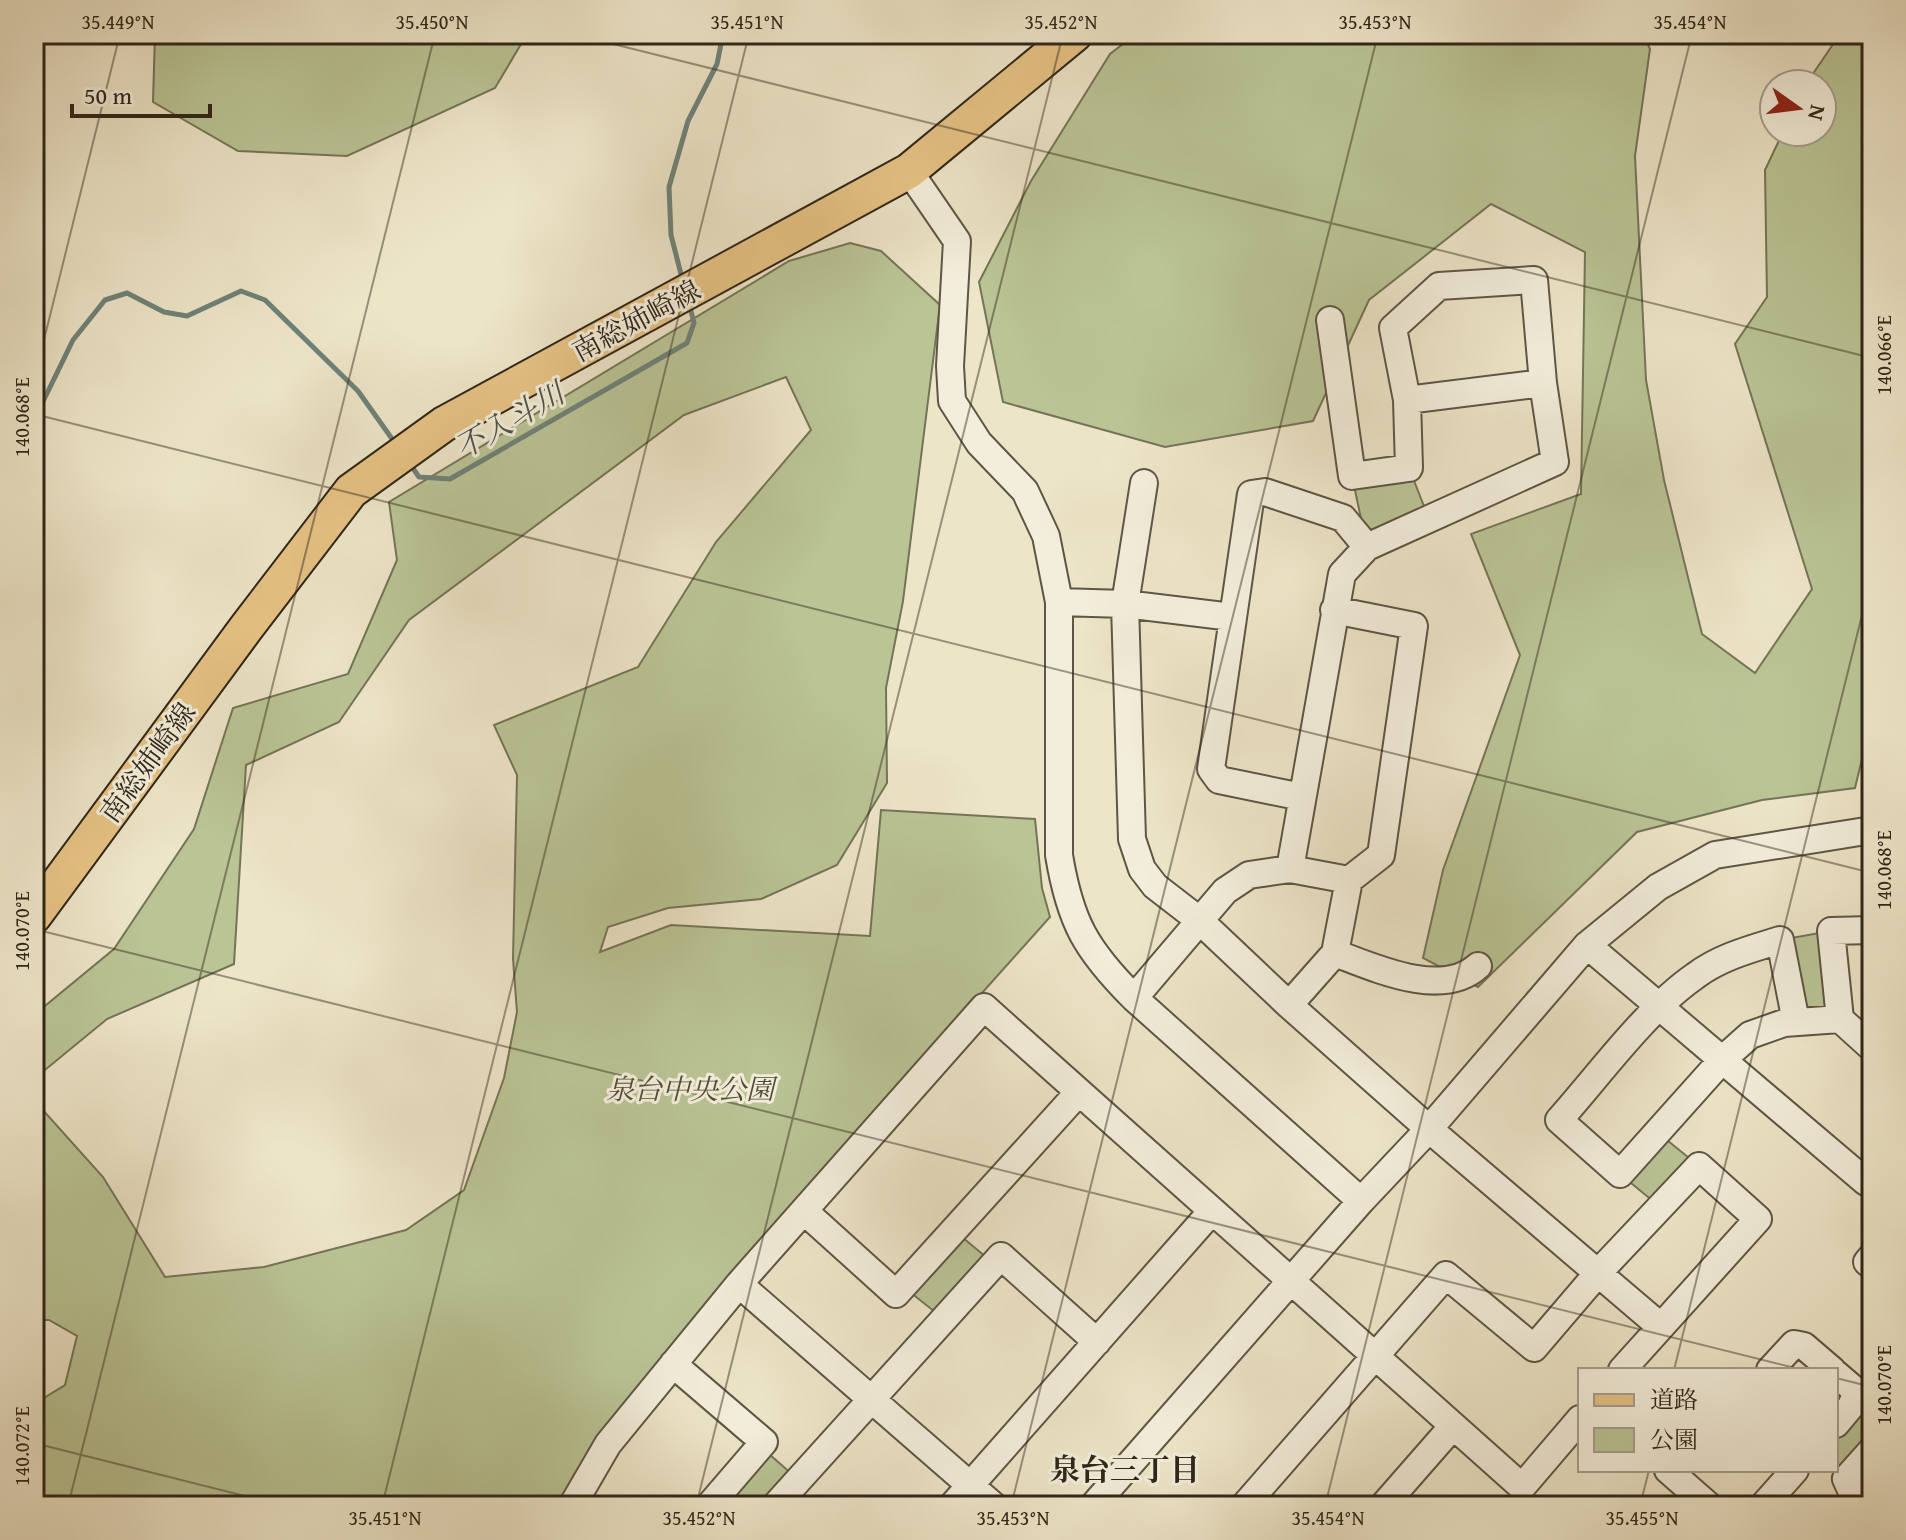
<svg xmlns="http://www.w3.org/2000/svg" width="1906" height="1540" font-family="'Gentium Book Plus','Noto Serif JP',serif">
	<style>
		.green { fill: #bac495; stroke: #747557; stroke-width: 2 }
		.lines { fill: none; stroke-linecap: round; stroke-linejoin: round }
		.stream { stroke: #6f8279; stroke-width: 5 }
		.minor-casing { stroke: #5e5645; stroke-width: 30 }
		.major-casing { stroke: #2f2619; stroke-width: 38 }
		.minor { stroke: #f3eedb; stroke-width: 26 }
		.major { stroke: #e6c284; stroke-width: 34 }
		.ticks { fill: none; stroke: #2f2619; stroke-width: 2; stroke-opacity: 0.45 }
		.labels { text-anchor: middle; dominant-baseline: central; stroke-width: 6; stroke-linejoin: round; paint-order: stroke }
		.street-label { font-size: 28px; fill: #2f2619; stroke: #f3eedb }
		.park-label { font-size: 28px; font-style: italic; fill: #524e38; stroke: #f3eedb }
		.water-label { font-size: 30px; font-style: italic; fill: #4f5449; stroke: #f3eedb }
		.neighbourhood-label { font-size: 30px; font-weight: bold; fill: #2f2619; stroke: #f3eedb }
		.neatline { fill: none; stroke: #2f2619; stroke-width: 3 }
		.ticks-label { font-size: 20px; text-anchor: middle; fill: #2f2619 }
	</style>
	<rect width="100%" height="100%" fill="#ede5c8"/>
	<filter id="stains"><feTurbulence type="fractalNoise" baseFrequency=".0025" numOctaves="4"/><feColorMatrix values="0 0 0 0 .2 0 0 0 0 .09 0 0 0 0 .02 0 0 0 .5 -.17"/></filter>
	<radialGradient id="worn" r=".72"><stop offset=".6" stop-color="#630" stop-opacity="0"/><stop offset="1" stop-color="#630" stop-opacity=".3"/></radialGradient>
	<!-- green -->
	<path class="green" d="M155 34H527L495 88 347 156 238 151 153 102Z
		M1136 34H1643L1650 49 1635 156 1646 380 1664 480 1702 634 1755 673 1812 589 1735 344 1767 297 1765 170 1783 132H1822V84H1806L1840 34H1872V718L1855 788 1762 800 1637 832 1478 987 1423 958 1443 870 1520 655 1471 534 1581 494 1585 252 1491 204 1369 300 1313 421 1165 447 1003 402 979 282 1031 181 1110 54Z
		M850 243 881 251 940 305 903 601 886 688 887 783 837 865 761 899 668 908 608 927 600 952 671 925 870 936 881 810 1035 819 1042 888 1050 917 973 1003 565 1494 558 1506H34V1404L65 1385 77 1336 49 1320H34V1100L103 1177 165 1277 264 1267 406 1230 464 1190 504 1078 517 1012 513 959 517 775 494 725 638 667 716 542 811 430 786 377 684 415 409 620 339 722 246 765 234 964 107 1019 34 1079V1015L114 949 194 829 233 708 348 674 397 560 389 502 789 261Z
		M1409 468 1429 519 1367 547 1352 476Z
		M1831 931 1840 1019 1796 1022 1780 940Z
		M1657 1132 1699 1166 1660 1207 1620 1174Z
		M962 1237 986 1257 935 1312 911 1293Z
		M1861 1404 1872 1412V1441L1845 1472 1836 1464V1431Z
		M769 1454 793 1475 766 1506H736L728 1499Z"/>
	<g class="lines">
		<!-- stream -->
		<path class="stream" d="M683 282 671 235 669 187 688 121 717 64 723 34
			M34 420 73 340 105 300 127 293 164 312 187 316 241 291 265 300 358 391 395 443
			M410 464 419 477 450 479 687 343 694 323 689 303"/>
		<defs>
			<path id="minor" d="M909 171 957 241 950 366 952 401 979 443 1025 491 1046 536 1059 602V855C1070 922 1086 950 1134 998L1361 1201
				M1407 400 1543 383
				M1144 483 1125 604 1132 839 1142 869 1155 886 1199 920 1289 1005 1429 1129 1660 1326
				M1059 602 1125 604 1232 617
				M1302 797 1219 780 1211 769 1251 494 1265 492 1343 518 1367 547
				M1290 869 1342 574 1367 547 1555 462 1543 383 1534 280 1439 286 1393 328 1407 400 1409 468 1352 476 1330 320
				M1872 930 1831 931 1840 1019 1872 1048
				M1587 945 1866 1182 1872 1176
				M1335 953C1375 968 1442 999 1478 966
				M1134 998 1225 891 1249 875 1290 869 1349 880
				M1289 1005 1335 953 1349 880 1381 855 1414 626 1334 610
				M1796 1022 1780 940C1751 949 1720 957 1695 976 1645 1011 1600 1074 1559 1120L1620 1174 1722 1060 1750 1035 1784 1023 1840 1019
				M804 1211 896 1294 1079 1092
				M1872 1256 1867 1262 1872 1266
				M739 1284 994 1506
				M673 1364 764 1442 709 1506
				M1770 1370 1794 1344 1804 1346 1832 1370
				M1836 1374 1857 1392 1851 1406 1836 1424
				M1668 1470 1709 1506
				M572 1506 608 1444 739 1284 984 1007 1522 1487 1580 1419
				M775 1506 1001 1256 1097 1342
				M952 1506 1212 1211
				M1093 1506 1361 1201 1429 1129 1587 945 1658 887 1715 855 1872 830
				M1244 1506 1446 1275 1534 1348 1598 1273 1699 1166 1758 1219 1622 1370
				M1383 1506 1453 1426
				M1763 1506 1795 1470
				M1869 1506 1852 1492 1846 1479 1872 1450"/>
			<path id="major" d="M34 916 246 628 351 491 444 424 909 171 1075 34"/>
		</defs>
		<!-- minor casing -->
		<use href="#minor" class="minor-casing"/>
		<!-- major casing -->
		<use href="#major" class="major-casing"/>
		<!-- minor -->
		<use href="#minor" class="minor"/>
		<!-- major -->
		<use href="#major" class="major"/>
	</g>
	<!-- ticks -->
	<path class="ticks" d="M573 34 1872 358M34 380 120 34M34 414 1872 873M34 929 1803 1370M1674 1370 1872 575M1836 1378 1872 1387M34 1443 285 1506M68 1506 435 34M382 1506 749 34M696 1506 1063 34M1011 1506 1378 34M1325 1506 1692 34M1640 1506 1649 1470"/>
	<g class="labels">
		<!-- street labels -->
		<g class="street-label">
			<text transform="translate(636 320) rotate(-28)">南総姉崎線</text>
			<text transform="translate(147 762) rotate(-54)">南総姉崎線</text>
		</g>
		<!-- park labels -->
		<g class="park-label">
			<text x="690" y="1088">泉台中央公園</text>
		</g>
		<!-- water labels -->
		<g class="water-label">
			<text transform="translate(509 420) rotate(-30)">不入斗川</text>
		</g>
		<!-- neighbourhood labels -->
		<g class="neighbourhood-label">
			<text x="1125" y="1469">泉台三丁目</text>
		</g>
	</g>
	<!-- margin -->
	<rect width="1906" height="1540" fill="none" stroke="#ede5c8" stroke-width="88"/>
	<!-- legend -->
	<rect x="1578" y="1368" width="260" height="104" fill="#f3eedb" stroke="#a59e8d" stroke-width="2"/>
	<rect x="1594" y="1394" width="40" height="12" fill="#e6c284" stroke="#a59e8d" stroke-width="2"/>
	<text x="1650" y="1408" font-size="24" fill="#2f2619">道路</text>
	<rect x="1594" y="1428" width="40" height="24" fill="#bac495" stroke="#a59e8d" stroke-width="2"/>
	<text x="1650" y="1448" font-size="24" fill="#2f2619">公園</text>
	<!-- north arrow -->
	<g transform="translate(1798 108) rotate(104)"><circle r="38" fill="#f3eedb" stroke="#a59e8d" stroke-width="2"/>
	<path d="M0-6L14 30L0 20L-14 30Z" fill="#8f2418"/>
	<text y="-12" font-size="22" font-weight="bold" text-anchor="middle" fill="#2f2619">N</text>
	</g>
	<!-- scale -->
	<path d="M72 104v12h138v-12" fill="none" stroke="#2f2619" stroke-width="4"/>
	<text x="84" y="104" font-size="24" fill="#2f2619" stroke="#f3eedb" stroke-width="6" paint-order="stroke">50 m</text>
	<rect x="44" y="44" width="1818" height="1452" class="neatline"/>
	<g class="ticks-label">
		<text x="118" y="29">35.449°N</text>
		<text x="432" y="29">35.450°N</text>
		<text x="747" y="29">35.451°N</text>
		<text x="1061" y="29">35.452°N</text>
		<text x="1375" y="29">35.453°N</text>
		<text x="1690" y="29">35.454°N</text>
		<text transform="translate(1884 355) rotate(-90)" y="7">140.066°E</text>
		<text transform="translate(22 417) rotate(-90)" y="7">140.068°E</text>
		<text transform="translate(1884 870) rotate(-90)" y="7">140.068°E</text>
		<text transform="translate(22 931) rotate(-90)" y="7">140.070°E</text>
		<text transform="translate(1884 1385) rotate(-90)" y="7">140.070°E</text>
		<text transform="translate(22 1446) rotate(-90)" y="7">140.072°E</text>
		<text x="385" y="1525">35.451°N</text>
		<text x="699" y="1525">35.452°N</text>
		<text x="1013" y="1525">35.453°N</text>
		<text x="1328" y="1525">35.454°N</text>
		<text x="1642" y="1525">35.455°N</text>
	</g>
	<rect width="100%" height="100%" filter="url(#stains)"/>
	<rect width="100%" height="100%" fill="url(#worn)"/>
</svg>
